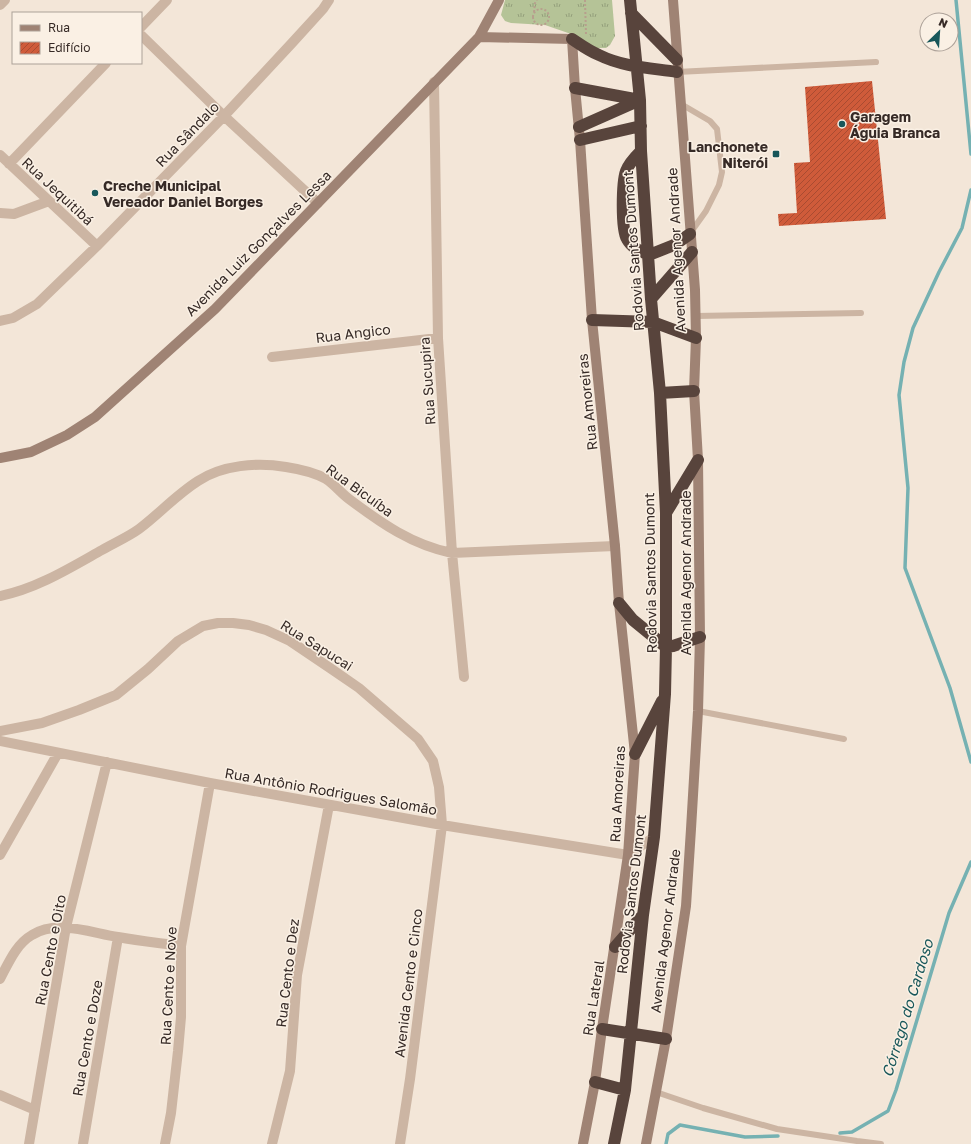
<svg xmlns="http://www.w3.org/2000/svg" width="971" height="1144" font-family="'Golos Text',sans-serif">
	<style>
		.grass { fill: url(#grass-tufts) }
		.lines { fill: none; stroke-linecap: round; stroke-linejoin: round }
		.stream { stroke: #75b1b2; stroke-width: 3.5 }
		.building { fill: url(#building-hatch) }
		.path { stroke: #b79f8d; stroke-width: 2; stroke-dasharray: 2 2; stroke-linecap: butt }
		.lane { stroke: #ccb5a3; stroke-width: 6 }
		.street { stroke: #ccb5a3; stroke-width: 10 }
		.secondary { stroke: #9f8374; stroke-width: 10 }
		.highway { stroke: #58443c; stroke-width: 12 }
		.poi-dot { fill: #18575a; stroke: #faf0e4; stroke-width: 1.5 }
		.labels { text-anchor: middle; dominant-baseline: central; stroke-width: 3; stroke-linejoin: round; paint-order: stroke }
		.poi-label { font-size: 14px; font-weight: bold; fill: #362a26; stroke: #faf0e4; text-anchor: start }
		.street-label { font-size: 14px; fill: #362a26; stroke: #faf0e4 }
		.water-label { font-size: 15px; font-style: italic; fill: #18575a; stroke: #faf0e4 }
	</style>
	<defs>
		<pattern id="grass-tufts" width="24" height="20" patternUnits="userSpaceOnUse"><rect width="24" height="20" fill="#b5c397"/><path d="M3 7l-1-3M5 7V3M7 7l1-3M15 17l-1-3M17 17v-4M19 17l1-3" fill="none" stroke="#949f7b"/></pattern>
		<pattern id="building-hatch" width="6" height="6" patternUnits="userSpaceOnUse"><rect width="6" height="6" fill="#cf5b3a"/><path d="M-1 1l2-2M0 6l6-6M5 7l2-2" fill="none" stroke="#a94b31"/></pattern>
	</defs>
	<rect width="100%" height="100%" fill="#f3e6d8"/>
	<!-- grass -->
	<path class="grass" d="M505 0H612L615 36 610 45 606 48H594L571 34 545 25 511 23 505 21 501 15Z"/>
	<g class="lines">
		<!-- stream -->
		<path class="stream" d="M956 0 971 154
			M971 190 962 228 939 272 913 328 904 362 899 395 908 488 905 568 950 688 971 762
			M840 1133 852 1132 888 1111 896 1090 949 913 971 862
			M666 1144 668 1134 680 1125 745 1137 778 1136"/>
	</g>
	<!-- building -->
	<path class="building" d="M872 81 886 219 779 226 778 214 797 213 794 163 810 162 805 87Z"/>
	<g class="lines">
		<!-- path -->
		<path class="path" d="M585 0 586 35
			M533 17a8 8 0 1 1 16 0a8 8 0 1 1-16 0Z
			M534 12 535 3 537 0"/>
		<!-- lane -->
		<path class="lane" d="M677 72 876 62
			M681 104 710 121 717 129 722 172 719 185 706 211 691 232
			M696 316 861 313
			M698 711 844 739
			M656 1092 703 1108 777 1129 857 1141 881 1144"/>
		<!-- street -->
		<path class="street" d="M0 5 5 0
			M141 27 167 0
			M141 35 224 116 318 203
			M434 82 438 338 452 553 464 677
			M0 155 97 246
			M9 164 106 63
			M0 213 14 214 49 201
			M0 321 13 318 37 304 97 246 224 116 292 43 323 9 329 0
			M272 357 438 338
			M0 596C36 589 70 568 102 550 114 543 128 537 139 529 159 514 176 495 198 481 222 465 257 462 286 467 299 469 314 472 326 479 334 484 341 493 349 499 381 523 412 545 452 553L615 546
			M0 731 42 723 79 710 116 695 148 669 178 641 203 626 218 623H233L249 625 266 630 290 641 330 668 359 688 418 739 433 761 439 787 442 825 410 1079 400 1144
			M0 741 210 783 442 825 628 855 654 837
			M0 855 58 753
			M0 979C8 964 16 944 32 935 57 919 91 933 118 937 139 941 160 943 181 946
			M0 1095 35 1110
			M29 1144 66 927 107 762
			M83 1144 118 937
			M165 1144 171 1113 178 1051 181 1017V946L210 783
			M272 1144 290 1071 297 975 329 805"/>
		<!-- secondary -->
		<path class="secondary" d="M479 37 572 39 575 88 580 140 592 320 615 546 619 603 635 754 628 855 602 1029 595 1082 583 1144
			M0 458 31 452 67 435 95 417 215 309 479 37 499 0
			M646 1144 666 1039 686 906 691 829 698 711 700 637 698 460 694 391 696 338 695 290 673 0"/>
		<!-- highway -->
		<path class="highway" d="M631 13 677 60
			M572 39C581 45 589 51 599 55 623 67 651 68 677 72
			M575 88 640 100
			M579 127 640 100
			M580 140 641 126
			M641 151C635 157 629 163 626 171 622 182 621 229 627 239 632 248 640 251 649 255L674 245 690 234
			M651 299 692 252
			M592 320 653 322 696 338
			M660 393 694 391
			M666 513 698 460
			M619 603 633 620 666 647 673 646 700 637
			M635 754 662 701
			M615 947 643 915
			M602 1029 666 1039
			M595 1082 625 1090
			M614 1144 625 1090 643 915 654 837 665 694 666 647V513L660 393 651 299 641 151 640 100 630 0"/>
	</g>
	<!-- markers -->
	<g class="poi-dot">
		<circle cx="842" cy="124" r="4"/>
		<rect x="772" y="150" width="8" height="8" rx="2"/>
		<circle cx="95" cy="193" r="4"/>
	</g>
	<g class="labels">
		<!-- poi labels -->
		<g class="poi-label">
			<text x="850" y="116">Garagem<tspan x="850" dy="16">Águia Branca</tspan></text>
			<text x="768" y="146" text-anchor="end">Lanchonete<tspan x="768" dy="16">Niterói</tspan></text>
			<text x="103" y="185">Creche Municipal<tspan x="103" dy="16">Vereador Daniel Borges</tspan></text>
		</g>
		<!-- street labels -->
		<g class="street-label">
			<text transform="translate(187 134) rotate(-46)">Rua Sândalo</text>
			<text transform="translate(58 191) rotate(43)">Rua Jequitibá</text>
			<text transform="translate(258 243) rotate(-45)">Avenida Luiz Gonçalves Lessa</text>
			<text transform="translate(676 250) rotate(-93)">Avenida Agenor Andrade</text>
			<text transform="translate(633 251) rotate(-94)">Rodovia Santos Dumont</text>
			<text transform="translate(353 333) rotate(-7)">Rua Angico</text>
			<text transform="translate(427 381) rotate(-94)">Rua Sucupira</text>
			<text transform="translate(587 402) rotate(-96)">Rua Amoreiras</text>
			<text transform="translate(360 490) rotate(36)">Rua Bicuíba</text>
			<text transform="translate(650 573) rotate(-91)">Rodovia Santos Dumont</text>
			<text transform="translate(685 573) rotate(-90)">Avenida Agenor Andrade</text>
			<text transform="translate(317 645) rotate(32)">Rua Sapucai</text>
			<text transform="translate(331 791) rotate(10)">Rua Antônio Rodrigues Salomão</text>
			<text transform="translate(617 794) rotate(-87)">Rua Amoreiras</text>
			<text transform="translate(631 894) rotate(-83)">Rodovia Santos Dumont</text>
			<text transform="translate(665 931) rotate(-83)">Avenida Agenor Andrade</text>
			<text transform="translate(50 950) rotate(-79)">Rua Cento e Oito</text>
			<text transform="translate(287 973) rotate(-83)">Rua Cento e Dez</text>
			<text transform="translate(408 983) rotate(-83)">Avenida Cento e Cinco</text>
			<text transform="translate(168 986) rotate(-87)">Rua Cento e Nove</text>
			<text transform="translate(593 998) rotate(-81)">Rua Lateral</text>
			<text transform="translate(87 1038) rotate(-80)">Rua Cento e Doze</text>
		</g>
		<!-- water labels -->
		<g class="water-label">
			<text transform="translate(907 1008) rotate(-73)">Córrego do Cardoso</text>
		</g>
	</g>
	<!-- legend -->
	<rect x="12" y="12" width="130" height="52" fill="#faf0e4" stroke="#aca198"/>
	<rect x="20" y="25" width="20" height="6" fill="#9f8374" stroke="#aca198"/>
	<text x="48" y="32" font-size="12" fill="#362a26">Rua</text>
	<rect x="20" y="42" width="20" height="12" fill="url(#building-hatch)" stroke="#aca198"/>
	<text x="48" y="52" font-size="12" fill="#362a26">Edifício</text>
	<!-- north arrow -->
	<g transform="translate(939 32) rotate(25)"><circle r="19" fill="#faf0e4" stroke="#aca198"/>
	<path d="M0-3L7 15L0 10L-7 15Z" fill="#18575a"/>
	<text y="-6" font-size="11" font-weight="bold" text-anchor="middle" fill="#362a26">N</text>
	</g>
</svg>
